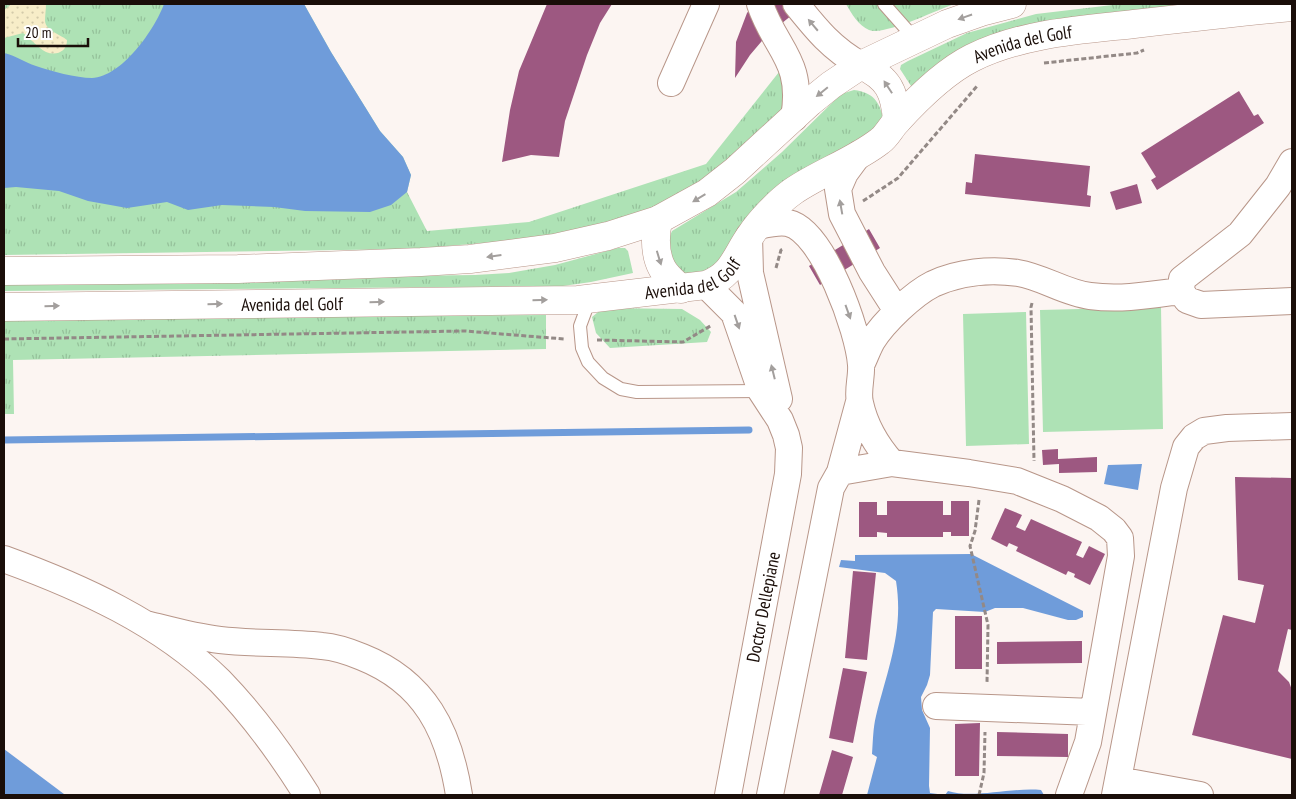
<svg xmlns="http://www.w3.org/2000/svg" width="1296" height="799" font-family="'PT Sans Narrow',sans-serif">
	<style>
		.grass { fill: url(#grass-tufts) }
		.sand { fill: url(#sand-dots) }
		.pitch { fill: #aee2b5 }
		.water { fill: #6f9cda }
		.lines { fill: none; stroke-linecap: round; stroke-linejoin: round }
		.stream { stroke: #6f9cda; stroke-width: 7 }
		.building { fill: #9d5881 }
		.lane-casing { stroke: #b89689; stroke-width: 14 }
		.street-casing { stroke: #b89689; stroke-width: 28 }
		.secondary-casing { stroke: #b89689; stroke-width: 29 }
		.path { stroke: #938986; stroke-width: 3; stroke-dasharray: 5 2.5; stroke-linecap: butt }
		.lane { stroke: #fff; stroke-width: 12 }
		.street { stroke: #fff; stroke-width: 26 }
		.secondary { stroke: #fff; stroke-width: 28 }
		.oneway { fill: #a39f9d }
		.labels { text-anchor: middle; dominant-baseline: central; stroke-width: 4; stroke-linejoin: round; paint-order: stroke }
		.street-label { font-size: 18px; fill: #1a0e09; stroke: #fff }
	</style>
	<defs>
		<pattern id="grass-tufts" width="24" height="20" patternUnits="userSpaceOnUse" patternTransform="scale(1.25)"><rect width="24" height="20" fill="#aee2b5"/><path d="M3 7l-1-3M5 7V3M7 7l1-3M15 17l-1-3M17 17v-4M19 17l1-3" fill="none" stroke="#95c19a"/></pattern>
		<pattern id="sand-dots" width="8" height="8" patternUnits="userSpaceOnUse" patternTransform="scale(1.25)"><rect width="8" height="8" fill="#f7edc8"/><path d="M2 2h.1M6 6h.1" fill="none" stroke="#d3caaa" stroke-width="1.8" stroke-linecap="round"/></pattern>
	</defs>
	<rect width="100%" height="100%" fill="#fcf5f2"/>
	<!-- grass -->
	<path class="grass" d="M4 4H304L331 52 380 131 403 157 411 175 407 192 427 231 529 222 706 164 779 72C785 90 786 98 780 115L703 182 663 203 623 220 584 230 520 240 412 249 4 255Z
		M846 4H954C937 10 884 36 869 30 859 26 851 13 846 4Z
		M1121 4H1244L1125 18 913 89 900 69 901 65 908 61 967 33 1036 14Z
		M854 90C874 93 879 101 884 120L721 264 697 278 674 271 666 245 672 231 736 192 782 152 841 94Z
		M618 248H625L628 251 633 273 591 282 563 286 4 291V281L475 275 509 273 555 265Z
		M603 308 682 309 700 320 711 332 707 342 610 348 596 333 592 317Z
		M546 315V349L13 360 14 414H4V317Z"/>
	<!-- sand -->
	<path class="sand" d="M11 4H46C46 10 45 15 45 21 46 31 60 34 67 40 67 52 56 56 46 52 38 48 30 38 23 33L4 38V10L8 7Z"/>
	<!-- pitch -->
	<path class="pitch" d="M1161 307 1163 429 1043 432 1040 310Z
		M1026 312 1029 444 966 446 963 314Z"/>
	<!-- water -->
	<path class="water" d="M164 4H304L331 52 380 131 403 157 411 175 407 192 391 205 370 212 305 211 274 207 222 205 188 210 167 202 127 208 88 201 59 191 16 187 4 188V53C17 56 24 62 36 66 51 71 76 78 92 78 122 77 155 29 164 4Z
		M1142 464 1138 490 1104 484 1108 465Z
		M971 554 1083 611V617L1076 620H1068L1023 608H995L985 612 936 609 933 612 930 675 927 685 921 697 922 710 930 728 929 786 930 793 945 795 948 791C973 799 1012 787 1041 790L1044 795H867L877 757 872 754C873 741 873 728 876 716 888 668 904 631 896 581L885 573 839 567 841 560 855 561V555Z
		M4 749 64 794 65 795H4Z"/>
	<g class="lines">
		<!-- stream -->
		<path class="stream" d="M4 440 749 430"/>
	</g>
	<!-- building -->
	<path class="building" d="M547 4H612L600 23 587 55 565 121 559 157 531 155 502 162 510 110 519 71Z
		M754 4H814L792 15 766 36 750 55 735 78 736 42 747 13Z
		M1239 91 1254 116 1258 114 1264 123 1157 190 1151 180 1156 177 1141 153Z
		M975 154 1090 166 1087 195 1091 196 1090 207 965 194 966 182 972 183Z
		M1137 184 1142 203 1116 210 1110 192Z
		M869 229 880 248 820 285 809 266Z
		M1058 449V459L1097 457V472L1059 473V464L1043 465 1042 450Z
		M1235 477 1292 478V630L1288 629 1278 671 1289 682 1292 690V759L1192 735 1223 615 1255 623 1264 585 1238 580Z
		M887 501H943V515H951V501H969V536H951V532H943V537H887V533L877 532V537H859V502H877V515H887Z
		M1005 508 1022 515 1016 527 1025 531 1031 519 1082 542 1076 555 1083 558 1089 546 1105 554 1090 585 1074 577 1075 574 1068 571 1066 575 1016 551 1018 547 1009 543 1007 547 991 539Z
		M853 571 876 573 867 660 845 658Z
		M955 616H982V669H955Z
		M1082 641V663L997 664V642Z
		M843 668 867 672 853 743 829 738Z
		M980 723 979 776H955V724Z
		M997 732 1068 734V757L997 756Z
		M832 750 853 757 842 795H819Z"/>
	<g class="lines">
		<defs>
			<path id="lane" d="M884 4 915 39
				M590 299 580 326 582 348 588 362 603 378 621 389 637 392 761 391"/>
			<path id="street" d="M760 4C776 51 804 60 794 118
				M796 4C816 29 832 49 861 65
				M671 83 706 4
				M859 154 845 173 838 189 842 214 872 272 897 311
				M1292 162 1278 186 1240 234 1182 279 1181 291 1187 300 1201 305 1292 301
				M758 226C767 224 779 221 788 223 823 230 859 332 861 365 862 377 857 391 860 403 865 426 877 446 892 463L969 473 1017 481 1062 499 1099 518 1114 530 1120 538 1121 556 1088 742 1069 795
				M749 236 750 273 779 399
				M706 285 734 313 761 391 780 420 786 435 789 448 788 474 728 795
				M861 365C865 357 868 348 872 341 884 322 913 294 933 284 959 272 990 269 1018 273 1043 277 1065 293 1090 296 1121 300 1150 295 1181 291
				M840 472 859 402
				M4 559C81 587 161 623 220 681 253 715 282 755 307 795
				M146 624C170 630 195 637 220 640 254 644 288 642 322 646 335 647 350 652 362 657 425 682 449 731 459 795
				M936 706 1093 712
				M1118 780 1200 795
				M770 795 831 488 840 472 892 463
				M1115 795 1174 488 1186 447 1194 437 1204 431 1227 428 1292 426"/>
			<g id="secondary">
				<path d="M861 65C888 78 895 91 897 121"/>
				<path d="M658 220C655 236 654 253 662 268 666 276 675 283 681 289"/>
				<path d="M4 271 238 269 421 262 470 259 555 248 608 236 658 220 707 193 735 171 810 102 831 85 861 65 947 24 981 12 1012 4"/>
				<path id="s1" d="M4 307 578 300 706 285C733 275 735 257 750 236 759 222 778 202 792 192 819 173 853 162 880 141 887 136 891 127 897 121 918 98 944 72 972 58 1023 33 1079 30 1134 24 1187 18 1240 12 1292 7"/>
			</g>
		</defs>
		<!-- lane casing -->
		<use href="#lane" class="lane-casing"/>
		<!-- street casing -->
		<use href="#street" class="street-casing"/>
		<!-- secondary casing -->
		<use href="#secondary" class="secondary-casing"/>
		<!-- path -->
		<path class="path" d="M1044 63 1137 53 1144 50
			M863 201 898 178 978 85
			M776 268 781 250 783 249
			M1032 303 1031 307 1034 461
			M4 339 465 331 564 339
			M597 340 683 342 712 325
			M979 500 975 531 970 546 988 625 987 683
			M979 795 984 773 985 732"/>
		<!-- lane -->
		<use href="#lane" class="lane"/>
		<!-- street -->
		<use href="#street" class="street"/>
		<!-- secondary -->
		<use href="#secondary" class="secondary"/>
	</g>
	<!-- one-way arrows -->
	<defs><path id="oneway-solid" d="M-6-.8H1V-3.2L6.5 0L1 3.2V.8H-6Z" transform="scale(1.25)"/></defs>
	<g class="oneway">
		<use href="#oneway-solid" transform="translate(965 17) rotate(161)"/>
		<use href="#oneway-solid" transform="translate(813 25) rotate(-130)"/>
		<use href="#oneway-solid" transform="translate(888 87) rotate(-123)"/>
		<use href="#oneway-solid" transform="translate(822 92) rotate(141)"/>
		<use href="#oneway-solid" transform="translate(699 198) rotate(149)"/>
		<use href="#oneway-solid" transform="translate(841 207) rotate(-100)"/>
		<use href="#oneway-solid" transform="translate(494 256) rotate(172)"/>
		<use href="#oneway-solid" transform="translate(659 258) rotate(73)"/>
		<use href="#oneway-solid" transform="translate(540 300) rotate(-1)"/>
		<use href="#oneway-solid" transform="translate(377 302) rotate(-1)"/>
		<use href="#oneway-solid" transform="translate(215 304) rotate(-1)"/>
		<use href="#oneway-solid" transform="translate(52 306) rotate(-1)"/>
		<use href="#oneway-solid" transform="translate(848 312) rotate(70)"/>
		<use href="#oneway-solid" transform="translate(737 322) rotate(71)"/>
		<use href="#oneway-solid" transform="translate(773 372) rotate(-104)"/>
	</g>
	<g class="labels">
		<!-- street labels -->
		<g class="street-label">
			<text stroke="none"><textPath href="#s1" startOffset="1111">Avenida del Golf</textPath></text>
			<text stroke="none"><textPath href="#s1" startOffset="692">Avenida del Golf</textPath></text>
			<text stroke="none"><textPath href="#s1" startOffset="288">Avenida del Golf</textPath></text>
			<text transform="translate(763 607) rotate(-79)">Doctor Dellepiane</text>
		</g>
	</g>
	<!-- border -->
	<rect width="1296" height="799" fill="none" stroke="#1a0e09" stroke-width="10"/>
	<!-- scale -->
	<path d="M18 38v8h70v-8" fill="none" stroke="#1a0e09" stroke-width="2.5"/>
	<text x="25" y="38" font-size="15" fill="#1a0e09" stroke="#ffffff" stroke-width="4" paint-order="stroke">20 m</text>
</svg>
